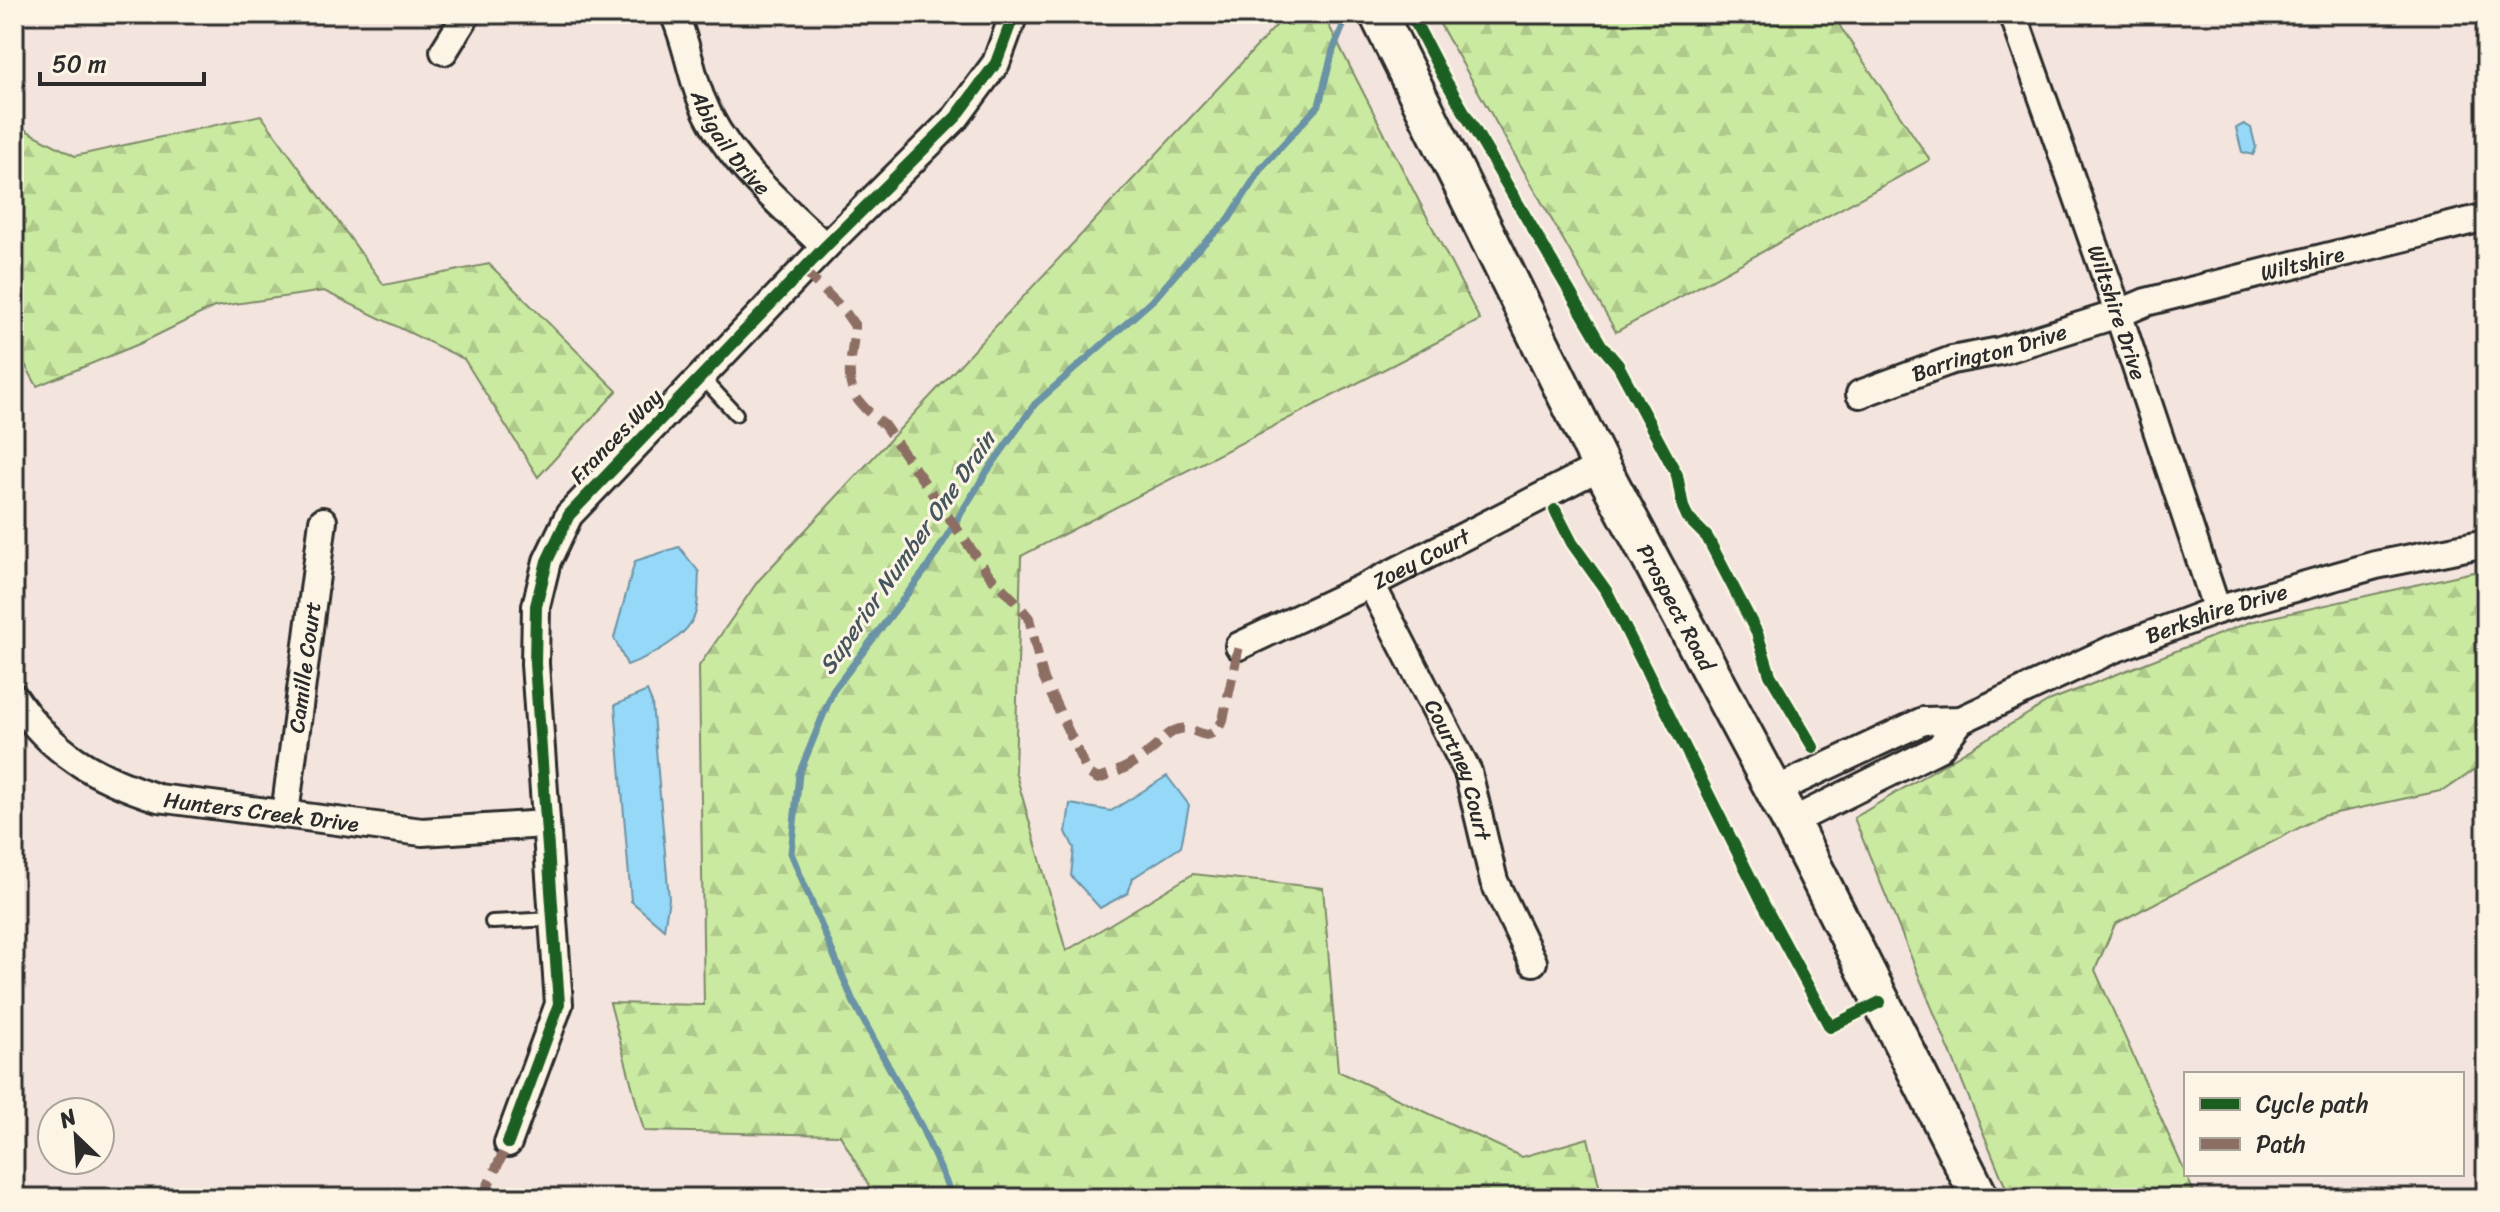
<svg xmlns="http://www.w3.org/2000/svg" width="2500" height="1212" font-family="Sriracha,sans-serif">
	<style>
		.forest { fill: url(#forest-firs); stroke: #7b8a66; stroke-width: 2 }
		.water { fill: #95d8f7; stroke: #6b93a5; stroke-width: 2 }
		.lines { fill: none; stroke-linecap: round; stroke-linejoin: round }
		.stream { stroke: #6b93a5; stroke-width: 7 }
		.service-casing { stroke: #2b2b2b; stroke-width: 18 }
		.minor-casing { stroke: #2b2b2b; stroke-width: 32 }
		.secondary-casing { stroke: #2b2b2b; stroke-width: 42 }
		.service { stroke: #fcf5e5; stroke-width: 12 }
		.minor { stroke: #fcf5e5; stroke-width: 26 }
		.secondary { stroke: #fcf5e5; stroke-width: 36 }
		.quiet { stroke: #8d6e63; stroke-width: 10; stroke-dasharray: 20 10; stroke-linecap: butt }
		.cycleway-casing { stroke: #fcf5e5; stroke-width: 17 }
		.cycleway { stroke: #1b5e20; stroke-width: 12 }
		.labels { text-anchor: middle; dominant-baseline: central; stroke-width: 6; stroke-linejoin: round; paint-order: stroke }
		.street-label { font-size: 22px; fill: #2b2b2b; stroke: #fcf5e5 }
		.water-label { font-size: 24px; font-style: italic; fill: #46565e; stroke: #fcf5e5 }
	</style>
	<defs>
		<pattern id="forest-firs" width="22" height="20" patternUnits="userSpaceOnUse" patternTransform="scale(2)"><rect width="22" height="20" fill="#cbeaa1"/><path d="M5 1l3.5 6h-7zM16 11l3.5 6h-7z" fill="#aec98b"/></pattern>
	</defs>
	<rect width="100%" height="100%" fill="#f3e4de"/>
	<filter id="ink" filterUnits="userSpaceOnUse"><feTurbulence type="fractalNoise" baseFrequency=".0125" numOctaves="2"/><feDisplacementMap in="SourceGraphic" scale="16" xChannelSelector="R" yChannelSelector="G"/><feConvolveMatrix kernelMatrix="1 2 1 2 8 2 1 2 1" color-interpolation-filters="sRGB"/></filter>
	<g filter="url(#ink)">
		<!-- forest -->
		<path class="forest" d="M1287 14H1323L1480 320 1021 556 1015 771 1066 951 1193 874 1323 888 1338 1071 1522 1157 1588 1138 1602 1198H876L840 1135 644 1131 610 1003 704 1005 699 666 758 581Z
			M1434 14H1835L1841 28 1930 160 1616 332Z
			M261 115 384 285 489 264 617 391 538 477 464 359 324 291 214 307 139 344 37 386 14 345V124L75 156Z
			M2486 569V762L2445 790 2322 816 2115 924 2095 970 2196 1197 2010 1198 1854 818 2051 700 2250 622Z"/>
		<!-- water -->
		<path class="water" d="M2244 124 2251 128 2256 148 2253 155 2242 152 2236 128Z
			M679 547 699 572C698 585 699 599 696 611 690 637 649 657 627 665L614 638 635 561Z
			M647 691 652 703 669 899 664 929 631 901 615 705Z
			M1167 776 1189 805 1181 847 1133 878 1128 893 1100 908 1071 876 1074 848 1066 832 1070 804 1111 811Z"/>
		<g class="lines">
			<!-- stream -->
			<path class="stream" d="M953 1198 922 1128 853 1001 791 853 799 774 833 691 927 568 986 473 1035 404 1155 298 1192 255 1229 219 1262 167 1319 105 1333 50 1348 14"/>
			<defs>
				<path id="service" d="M701 376 736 414
					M492 922 552 919"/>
				<g id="minor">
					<path id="s1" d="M674 14C686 40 690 69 700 96 724 159 778 201 825 247"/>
					<path id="s2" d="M2013 14 2108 283 2217 610"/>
					<path d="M444 51 467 14"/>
					<path id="s3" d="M1860 394 1952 360 2000 351 2118 314 2146 302 2486 217"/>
					<path id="s4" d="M1371 584 1468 772 1494 881 1533 962"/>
					<path id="s5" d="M1239 646 1371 584 1601 466"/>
					<path id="s6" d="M14 697C51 753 96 778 158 798L422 832 545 824"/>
					<path id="s7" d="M1774 791 1923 721 1961 720 2111 650 2217 610 2376 565 2486 543"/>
					<path id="s8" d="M285 814 323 521"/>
					<path d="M1791 822 1939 748 1961 720"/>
					<path d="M508 1143 559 1004 535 664 536 606 547 561 569 515 825 247 956 117 996 63 1014 14"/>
				</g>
				<g id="secondary">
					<path id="s9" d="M1378 14 1601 466 1791 822 1980 1198"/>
				</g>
			</defs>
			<!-- service casing -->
			<use href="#service" class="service-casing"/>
			<!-- minor casing -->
			<use href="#minor" class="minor-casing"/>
			<!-- secondary casing -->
			<use href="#secondary" class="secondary-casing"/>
			<!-- service -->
			<use href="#service" class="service"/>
			<!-- minor -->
			<use href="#minor" class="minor"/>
			<!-- secondary -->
			<use href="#secondary" class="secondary"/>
			<!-- quiet -->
			<path class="quiet" d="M803 270 843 309 855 326C850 379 838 389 884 425L990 576 1015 601 1029 618 1043 677 1088 773 1098 779C1116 773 1135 764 1149 752 1158 746 1164 736 1174 731 1196 720 1206 752 1223 720L1239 646
				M482 1198 508 1143"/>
			<defs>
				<path id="cycleway" d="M1411 14 1443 76 1601 345 1618 365 1677 475 1683 507 1688 518 1707 537 1757 633 1770 675 1813 747
					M1555 510 1572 543 1607 592 1763 903 1830 1027 1880 1002
					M508 1143 559 1004 535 664 536 606 547 561 569 515 825 247 956 117 996 63 1014 14"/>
			</defs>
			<!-- cycleway casing -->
			<use href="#cycleway" class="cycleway-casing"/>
			<!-- cycleway -->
			<use href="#cycleway" class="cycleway"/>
		</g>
	</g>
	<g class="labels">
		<!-- street labels -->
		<g class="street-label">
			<text stroke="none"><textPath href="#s1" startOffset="142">Abigail Drive</textPath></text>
			<text stroke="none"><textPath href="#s3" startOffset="462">Wiltshire</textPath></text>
			<text stroke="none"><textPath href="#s2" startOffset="316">Wiltshire Drive</textPath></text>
			<text stroke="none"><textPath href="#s3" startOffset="136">Barrington Drive</textPath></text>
			<text transform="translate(616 436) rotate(-46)">Frances Way</text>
			<text stroke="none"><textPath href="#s5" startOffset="202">Zoey Court</textPath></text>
			<text stroke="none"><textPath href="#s9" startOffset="664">Prospect Road</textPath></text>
			<text stroke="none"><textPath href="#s7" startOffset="480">Berkshire Drive</textPath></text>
			<text stroke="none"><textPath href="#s8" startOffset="148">Camille Court</textPath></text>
			<text stroke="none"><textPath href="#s4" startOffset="206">Courtney Court</textPath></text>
			<text stroke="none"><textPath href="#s6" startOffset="284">Hunters Creek Drive</textPath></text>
		</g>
		<!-- water labels -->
		<g class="water-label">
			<text transform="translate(907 553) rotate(-55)">Superior Number One Drain</text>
		</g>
	</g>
	<!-- margin -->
	<rect width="2500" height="1212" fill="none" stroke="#fcf5e5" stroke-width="48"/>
	<rect x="24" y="24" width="2452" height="1164" fill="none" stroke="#2b2b2b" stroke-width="3" filter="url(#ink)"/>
	<!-- legend -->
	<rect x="2184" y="1072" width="280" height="104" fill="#fcf5e5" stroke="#a8a49b" stroke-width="2"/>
	<rect x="2200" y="1098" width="40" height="12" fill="#1b5e20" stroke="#a8a49b" stroke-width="2"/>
	<text x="2256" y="1112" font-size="24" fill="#2b2b2b">Cycle path</text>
	<rect x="2200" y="1138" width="40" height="12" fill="#8d6e63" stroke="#a8a49b" stroke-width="2"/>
	<text x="2256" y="1152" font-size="24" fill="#2b2b2b">Path</text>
	<!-- north arrow -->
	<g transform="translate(76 1136) rotate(335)"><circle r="38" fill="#fcf5e5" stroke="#a8a49b" stroke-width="2"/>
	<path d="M0-6L14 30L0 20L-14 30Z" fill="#2b2b2b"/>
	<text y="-12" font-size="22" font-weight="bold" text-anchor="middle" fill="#2b2b2b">N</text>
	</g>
	<!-- scale -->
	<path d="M40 72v12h164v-12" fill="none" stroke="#2b2b2b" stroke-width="4"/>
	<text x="52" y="72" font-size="24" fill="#2b2b2b" stroke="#fcf5e5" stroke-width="6" paint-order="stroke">50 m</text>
</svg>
